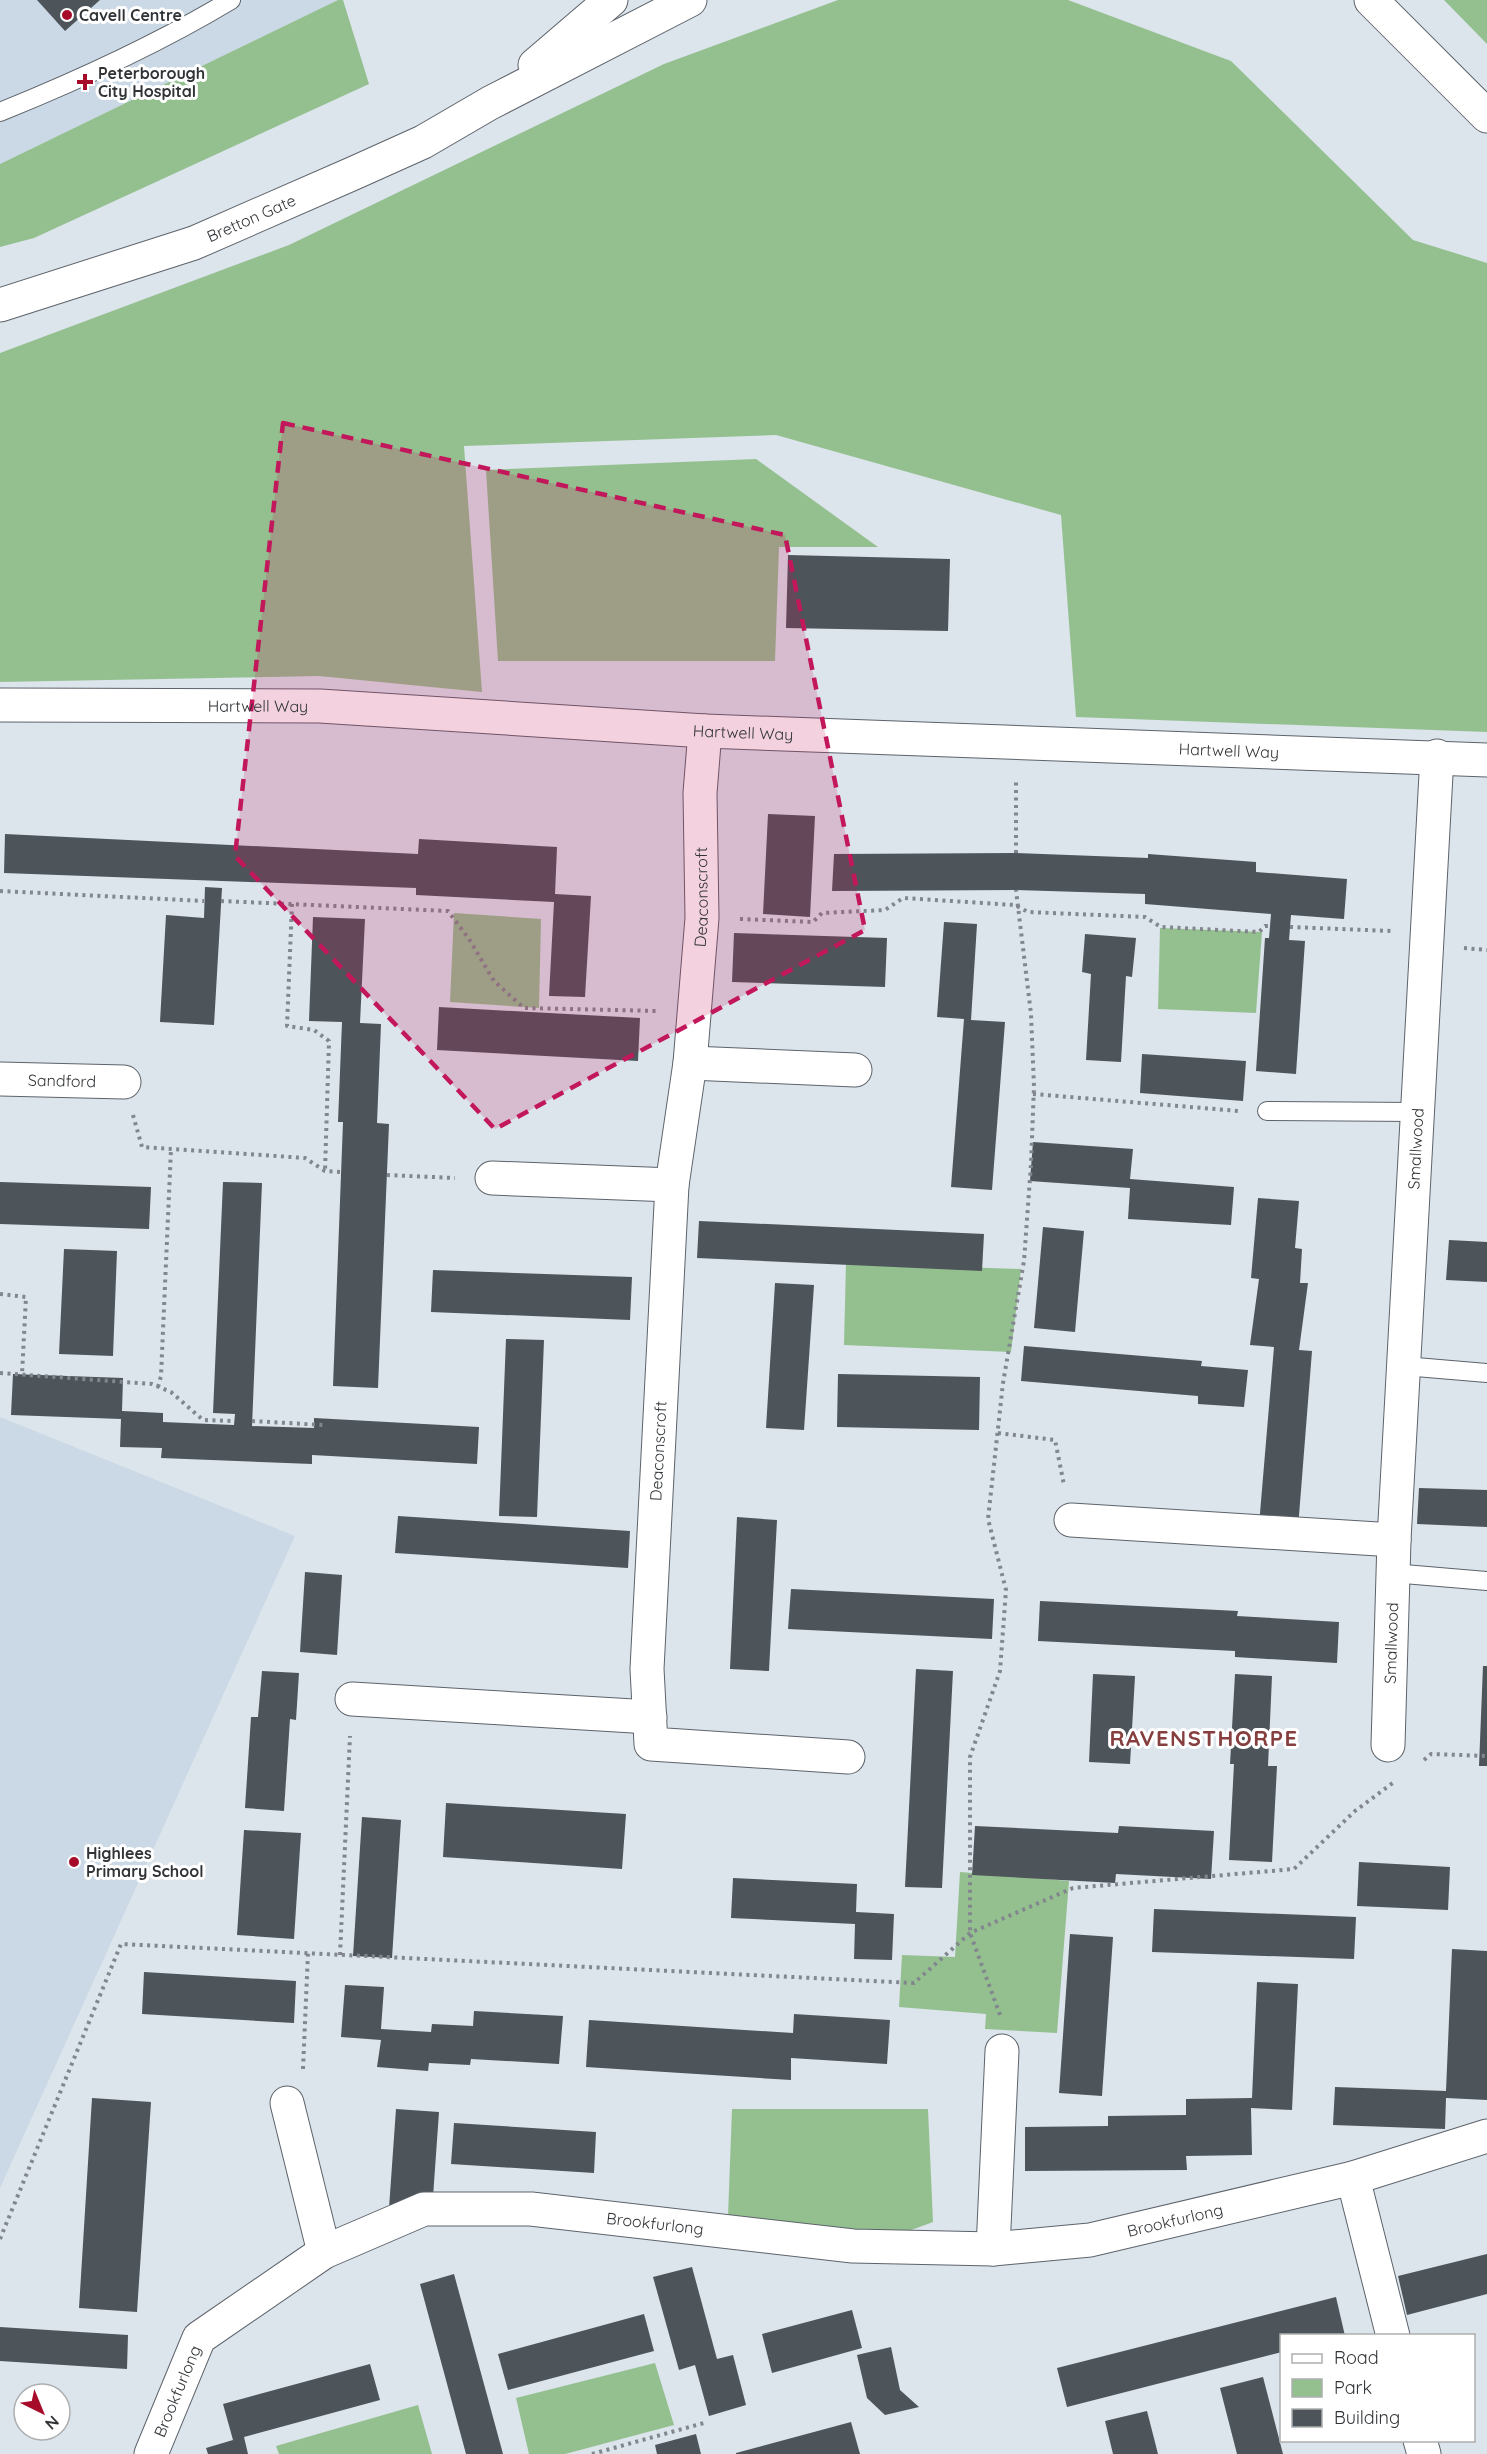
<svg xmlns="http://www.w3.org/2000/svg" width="1487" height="2454" font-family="Quicksand,sans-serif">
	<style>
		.built { fill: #cbd9e6 }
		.green { fill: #94c090 }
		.building { fill: #4d545a }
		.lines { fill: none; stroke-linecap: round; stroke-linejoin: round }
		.service-casing { stroke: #5d636a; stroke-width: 20 }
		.minor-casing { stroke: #5d636a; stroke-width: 35 }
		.tertiary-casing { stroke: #5d636a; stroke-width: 35 }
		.trunk-casing { stroke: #5d636a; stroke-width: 35 }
		.path { stroke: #82878d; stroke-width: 4; stroke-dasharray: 3 4.5; stroke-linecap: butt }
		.service { stroke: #fff; stroke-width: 18 }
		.minor { stroke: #fff; stroke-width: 33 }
		.tertiary { stroke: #fff; stroke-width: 33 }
		.trunk { stroke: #fff; stroke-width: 33 }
		.marked { fill: #c2185b; fill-opacity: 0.2; stroke: #c2185b; stroke-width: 4.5; stroke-dasharray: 12 8; stroke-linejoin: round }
		.poi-dot { fill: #a60c29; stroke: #fff; stroke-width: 2 }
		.labels { text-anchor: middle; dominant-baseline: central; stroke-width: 6; stroke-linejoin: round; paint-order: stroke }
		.poi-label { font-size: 16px; font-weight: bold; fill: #313437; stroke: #fff; text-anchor: start }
		.street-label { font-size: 16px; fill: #313437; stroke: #fff }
		.district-label { font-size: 22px; font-weight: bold; letter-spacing: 1.5px; fill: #863e3f; stroke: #fff }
	</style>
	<rect width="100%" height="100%" fill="#dce4ec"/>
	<!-- built -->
	<path class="built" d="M0 0H338L0 164Z
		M0 1417 295 1536 0 2188Z"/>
	<!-- green -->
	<path class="green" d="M338 0H343L369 84 34 238 0 247V164Z
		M838 0H1068L1231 61 1413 240 1487 263V732L1076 717 1061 515 776 435 464 446 482 692 319 676 0 682V353L289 245 664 64Z
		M1444 0H1487V44Z
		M756 459 878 547H779L775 661H498L486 470Z
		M454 913 541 919 539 1008 450 1002Z
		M1160 928 1262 932 1256 1013 1158 1009Z
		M846 1263 1021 1269 1011 1352 844 1345Z
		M960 1872 1069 1881 1057 2033 985 2029 986 2014 899 2007 902 1955 955 1957Z
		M732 2109H928L933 2222 895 2236 728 2216Z
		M655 2363 674 2425 565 2454H529L516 2398Z
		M418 2405 432 2454H279L276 2446Z"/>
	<!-- building -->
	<path class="building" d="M37 0H100L65 31Z
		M788 555 950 559 948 631 786 628Z
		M768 814 815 816 810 917 763 914Z
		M5 834 418 854 419 839 557 847 555 894 591 896 585 997 549 996 554 902 416 895V888L4 873Z
		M1016 853 1148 858V854L1256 862V872L1347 879 1344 919 1291 915 1289 940 1305 941 1296 1074 1256 1071 1265 938H1269L1271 914 1145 904V894L1016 890 832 891 834 854Z
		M205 887 222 888 214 1025 160 1022 166 915 204 918Z
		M313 917 365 919 360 1023 381 1024 377 1123 389 1124 378 1388 333 1386 343 1122H338L342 1022 309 1021Z
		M944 922 977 924 971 1020 1005 1022 992 1190 951 1187 964 1019 937 1017Z
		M734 933 887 938 885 987 732 982Z
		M1085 934 1136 938 1132 977 1126 976 1121 1062 1086 1060 1091 974 1082 972Z
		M439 1007 640 1018 638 1061 437 1050Z
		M1142 1054 1246 1061 1243 1101 1140 1093Z
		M1033 1142 1133 1149 1130 1179 1234 1187 1231 1225 1128 1219 1130 1188 1030 1181Z
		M0 1182 151 1187 149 1229 0 1224Z
		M223 1182 262 1183 252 1426 314 1428V1418L479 1427 477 1464 312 1455V1464L161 1458 162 1448 120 1447 121 1419 11 1415 13 1374 123 1378 122 1411 163 1413V1422L234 1425 235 1414 213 1413Z
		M1258 1198 1299 1201 1295 1248 1302 1249 1300 1283H1308L1299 1350 1312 1351 1298 1528 1259 1525 1274 1347 1250 1345 1259 1279 1251 1278Z
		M699 1221 984 1234 982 1271 697 1258Z
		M1043 1227 1084 1231 1075 1332 1034 1328Z
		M1449 1240 1487 1242V1282L1446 1280Z
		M64 1249 117 1251 113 1356 59 1354Z
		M433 1270 632 1277 630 1320 431 1312Z
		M775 1283 814 1285 804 1430 766 1428Z
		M506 1339 544 1340 537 1517 499 1516Z
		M1024 1346 1202 1361 1201 1366 1248 1370 1244 1407 1198 1404V1396L1021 1381Z
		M838 1374 980 1377 979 1430 837 1427Z
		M1419 1488 1487 1490V1527L1417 1524Z
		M398 1516 630 1531 628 1568 395 1553Z
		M737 1517 777 1520 769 1671 730 1669Z
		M305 1572 342 1575 337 1655 300 1652Z
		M791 1589 994 1599 992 1639 788 1629Z
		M1040 1601 1238 1611 1237 1616 1339 1622 1337 1663 1235 1657V1651L1038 1641Z
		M1483 1666H1487V1766H1479Z
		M916 1669 953 1671 942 1888 905 1887Z
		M262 1671 299 1673 296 1720 290 1719 284 1811 245 1808 251 1717H258Z
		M1093 1674 1135 1676 1130 1764 1089 1762Z
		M1235 1674 1272 1676 1268 1766H1277L1272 1862 1229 1860 1234 1764H1230Z
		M446 1803 626 1814 622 1869 443 1857Z
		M362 1817 401 1820 392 1958 353 1956Z
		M975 1826 1118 1833 1119 1826 1214 1831 1211 1879 1116 1874 1115 1883 972 1875Z
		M244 1830 301 1833 294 1939 237 1935Z
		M1359 1862 1450 1867 1448 1910 1357 1906Z
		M733 1878 857 1884 856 1912 894 1914 892 1960 854 1959 855 1924 731 1918Z
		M1154 1909 1356 1917 1354 1959 1152 1952Z
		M1070 1934 1113 1937 1102 2096 1059 2093Z
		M1452 1949 1487 1951V2100L1446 2098 1445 2129 1333 2125 1335 2087 1446 2091Z
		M144 1972 296 1981 294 2023 142 2014Z
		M1257 1982 1298 1984 1292 2110 1251 2108 1252 2155 1186 2156 1187 2170 1025 2171V2127L1108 2126V2116L1186 2115V2099L1252 2098Z
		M345 1985 384 1987 381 2029 431 2032 432 2024 473 2026 474 2011 563 2016 559 2064 471 2059 470 2065 429 2063 428 2071 377 2067 381 2040 341 2037Z
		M794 2014 890 2020 887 2064 791 2058V2080L586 2067 589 2020 793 2033Z
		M92 2098 151 2102 137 2312 79 2308Z
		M396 2109 439 2112 432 2211 389 2208Z
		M454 2123 596 2132 594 2173 451 2164Z
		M1487 2254V2294L1407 2315 1398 2276Z
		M692 2267 717 2359 733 2355 746 2405 709 2416 695 2365 679 2370 653 2277Z
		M454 2274 503 2454H466L420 2284Z
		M1336 2297 1345 2336H1282V2352L1067 2407 1057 2368Z
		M852 2310 862 2348 772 2373 762 2334Z
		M644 2314 654 2351 508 2390 498 2354Z
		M0 2327 128 2335 127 2369 0 2361Z
		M891 2347 900 2390 919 2407 885 2415 867 2398 857 2355Z
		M370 2364 380 2400 244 2437 248 2454H208L206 2448 233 2440 223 2404Z
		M1263 2377 1283 2454H1237L1220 2388Z
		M1147 2411 1158 2454H1113L1105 2421Z
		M851 2422 860 2454H736V2453Z
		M696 2434 701 2454H657L655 2445Z"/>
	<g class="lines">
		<defs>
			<path id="service" d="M0 112C79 80 158 44 231 0
				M1267 1111 1418 1112
				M1404 1366 1487 1373
				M1392 1573 1487 1581"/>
			<g id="minor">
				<path d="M690 1063 855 1070"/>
				<path id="s1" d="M0 1079 124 1082"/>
				<path id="s2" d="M492 1178 672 1185 690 1063 702 918 700 793 705 731"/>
				<path d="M672 1185 647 1669 651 1744 848 1757"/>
				<path d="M1071 1520 1394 1540"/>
				<path d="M352 1699 650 1717"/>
				<path id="s3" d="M1388 1745 1394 1540 1437 756"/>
				<path d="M287 2103 324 2252"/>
				<path d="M1353 2178 1393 2336"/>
				<path d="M993 2249 1002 2051"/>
				<path d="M1420 2440 1424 2454"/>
				<path id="s4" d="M151 2454 199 2338 324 2252 424 2209H531L853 2246 993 2249 1090 2240 1353 2178 1487 2136"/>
			</g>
			<g id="tertiary">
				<path d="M535 65 611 0"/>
				<path id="s5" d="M0 305 194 243 354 173 423 142 490 103 690 0"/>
				<path id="s6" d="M0 705 320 706 705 731 1487 760"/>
			</g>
			<path id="trunk" d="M1371 0 1487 116"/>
		</defs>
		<!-- service casing -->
		<use href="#service" class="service-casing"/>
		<!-- minor casing -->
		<use href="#minor" class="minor-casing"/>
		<!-- tertiary casing -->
		<use href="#tertiary" class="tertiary-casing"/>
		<!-- trunk casing -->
		<use href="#trunk" class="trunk-casing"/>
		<!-- path -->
		<path class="path" d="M1016 853V780
			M0 891 204 901
			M221 901 448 911 469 939 494 981 524 1008 658 1011
			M292 904 287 1026 314 1030 329 1041 325 1171
			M740 919 813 922 822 913 885 910 903 898 1015 905 1028 912 1145 917 1161 927 1259 932 1265 926H1270
			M1290 927 1391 931
			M1464 948 1487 950
			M1033 1094 1239 1111
			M133 1115 142 1147 305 1158 325 1171 342 1172
			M387 1175 455 1178
			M0 1294 26 1297 22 1374
			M0 1373 152 1384 171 1392 203 1420 234 1421
			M158 1387 161 1376 171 1149
			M252 1421 323 1425
			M998 1433 1055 1440 1064 1485
			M1424 1760 1431 1754 1487 1756
			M340 1955 350 1736
			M1000 2015 970 1933V1757L1000 1671 1006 1590 988 1519 1003 1383 1024 1261 1031 1164 1034 1086 1031 1014 1016 890
			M303 2069 308 1953
			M0 2239 121 1944 914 1983 970 1933 1073 1888 1294 1869 1355 1811 1394 1782
			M592 2454 704 2423"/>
		<!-- service -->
		<use href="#service" class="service"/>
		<!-- minor -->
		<use href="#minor" class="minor"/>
		<!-- tertiary -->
		<use href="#tertiary" class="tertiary"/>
		<!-- trunk -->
		<use href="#trunk" class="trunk"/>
	</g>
	<!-- marked area -->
	<path class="marked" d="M283 423 785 535 865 930 495 1129 235 856Z"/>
	<!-- markers -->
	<g class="poi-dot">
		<circle cx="67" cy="15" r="6"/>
		<path d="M82 73h6v6h6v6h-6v6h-6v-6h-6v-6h6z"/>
		<circle cx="74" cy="1862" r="6"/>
	</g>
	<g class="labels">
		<!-- poi labels -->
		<g class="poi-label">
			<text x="79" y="15">Cavell Centre</text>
			<text x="98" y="73">Peterborough<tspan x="98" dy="18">City Hospital</tspan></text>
			<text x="86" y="1853">Highlees<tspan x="86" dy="18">Primary School</tspan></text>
		</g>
		<!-- street labels -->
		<g class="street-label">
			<text stroke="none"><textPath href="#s5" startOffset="266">Bretton Gate</textPath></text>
			<text stroke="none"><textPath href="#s6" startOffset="258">Hartwell Way</textPath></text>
			<text stroke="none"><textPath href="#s6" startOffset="744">Hartwell Way</textPath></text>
			<text stroke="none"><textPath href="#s6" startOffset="1230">Hartwell Way</textPath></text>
			<text stroke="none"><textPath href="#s2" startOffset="470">Deaconscroft</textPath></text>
			<text stroke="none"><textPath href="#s1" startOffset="62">Sandford</textPath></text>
			<text stroke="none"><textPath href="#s3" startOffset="597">Smallwood</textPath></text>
			<text transform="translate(658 1451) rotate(-87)">Deaconscroft</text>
			<text stroke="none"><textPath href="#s3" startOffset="102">Smallwood</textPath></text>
			<text stroke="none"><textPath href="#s4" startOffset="1142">Brookfurlong</textPath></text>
			<text stroke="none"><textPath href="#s4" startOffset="618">Brookfurlong</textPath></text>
			<text stroke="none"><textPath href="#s4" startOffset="68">Brookfurlong</textPath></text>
		</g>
		<!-- district labels -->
		<g class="district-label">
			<text x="1204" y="1738">RAVENSTHORPE</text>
		</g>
	</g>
	<!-- legend -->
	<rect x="1280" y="2334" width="195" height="108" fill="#ffffff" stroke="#adaeaf" stroke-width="1.5"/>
	<rect x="1292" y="2354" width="30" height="9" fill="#ffffff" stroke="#adaeaf" stroke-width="1.5"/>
	<text x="1334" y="2364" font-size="18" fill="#313437">Road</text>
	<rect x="1292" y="2379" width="30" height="18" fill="#94c090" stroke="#adaeaf" stroke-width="1.5"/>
	<text x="1334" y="2394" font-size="18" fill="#313437">Park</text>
	<rect x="1292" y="2409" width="30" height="18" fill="#4d545a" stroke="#adaeaf" stroke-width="1.5"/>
	<text x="1334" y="2424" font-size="18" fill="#313437">Building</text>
	<!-- north arrow -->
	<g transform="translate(42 2412) rotate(137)"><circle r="28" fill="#ffffff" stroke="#adaeaf" stroke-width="1.5"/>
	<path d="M0-4.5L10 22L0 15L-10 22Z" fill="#a60c29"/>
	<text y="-9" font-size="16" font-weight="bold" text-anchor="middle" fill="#313437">N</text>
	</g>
</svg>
